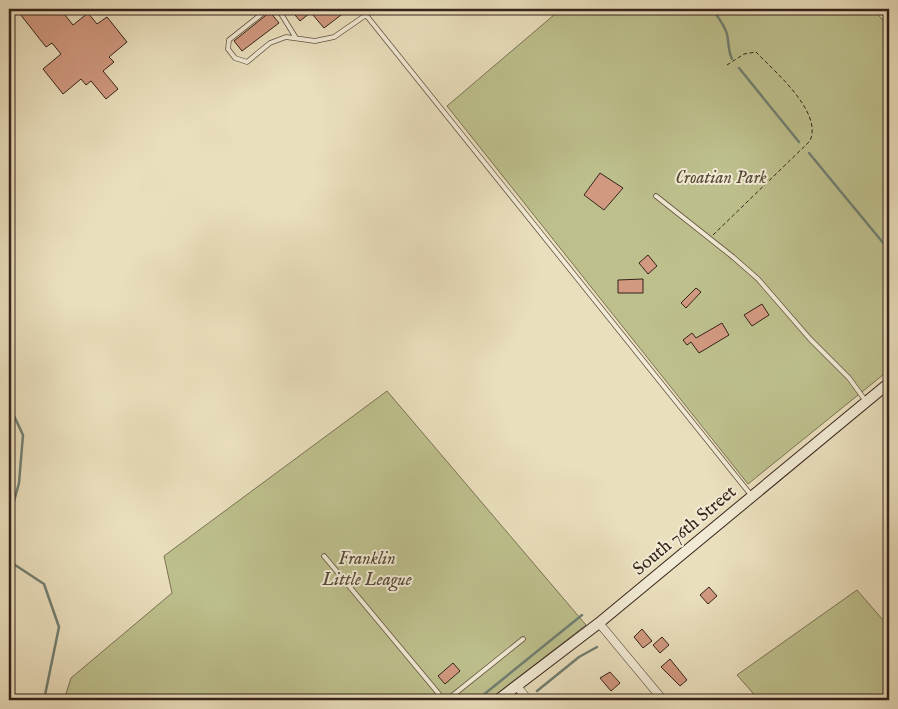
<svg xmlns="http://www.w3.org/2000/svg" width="898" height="709" font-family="'IM FELL English',serif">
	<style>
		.green { fill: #bdc08d; stroke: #7a7254 }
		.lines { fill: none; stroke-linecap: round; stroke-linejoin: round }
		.stream { stroke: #717f71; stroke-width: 2.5 }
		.building { fill: #d19980; stroke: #36231a }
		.lane-casing { stroke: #635243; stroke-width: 5.5 }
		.street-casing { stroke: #635243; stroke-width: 9 }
		.secondary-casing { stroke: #36231a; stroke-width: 12 }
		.path { stroke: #36231a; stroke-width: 1; stroke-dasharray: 4 2.5; stroke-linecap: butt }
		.lane { stroke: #f1ead4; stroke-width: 4 }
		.street { stroke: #f1ead4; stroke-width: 8 }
		.secondary { stroke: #f1ead4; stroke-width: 10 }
		.labels { text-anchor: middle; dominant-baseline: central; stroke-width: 4; stroke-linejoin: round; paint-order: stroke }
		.park-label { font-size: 18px; font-style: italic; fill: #584a37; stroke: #f1ead4 }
		.street-label { font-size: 18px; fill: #36231a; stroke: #f1ead4 }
	</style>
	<rect width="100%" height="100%" fill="#eadfbd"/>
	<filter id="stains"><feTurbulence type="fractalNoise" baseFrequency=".004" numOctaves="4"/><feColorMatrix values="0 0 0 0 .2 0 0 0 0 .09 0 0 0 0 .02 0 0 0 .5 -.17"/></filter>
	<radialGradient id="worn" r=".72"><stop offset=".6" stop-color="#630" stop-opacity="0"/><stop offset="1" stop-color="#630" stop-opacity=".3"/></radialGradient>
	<!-- green -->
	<path class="green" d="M561 9H873L889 27V370L748 484 447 106Z
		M387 391 586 625 489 700H64L71 678 172 593 164 556Z
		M857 590 889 627V700H759L737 675Z"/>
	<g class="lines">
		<!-- stream -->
		<path class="stream" d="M712 9C718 17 724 24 727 34 729 43 728 51 732 59
			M739 68 799 142
			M809 153 889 250
			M9 405 23 435 19 483 9 520
			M9 561 44 584 59 627 44 700
			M537 691 579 657 597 647
			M477 700 582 615"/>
	</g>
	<!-- building -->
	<path class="building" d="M26 9H60L73 25 88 13 97 24 107 17 127 42 109 57 114 62 103 71 118 89 106 99 91 81 86 85 81 79 63 94 43 69 61 54 52 43 46 47 20 14Z
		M290 9H315L300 21Z
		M322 9H349L324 28 313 15Z
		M270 12 279 23 242 51 234 41Z
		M600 173 623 188 604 210 584 195Z
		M648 255 657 266 648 274 639 263Z
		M643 279V293H618V280Z
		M696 288 701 292 686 308 681 303Z
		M762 304 769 315 752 326 744 315Z
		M722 323 729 335 699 353 691 342 687 345 683 340 692 333 696 338Z
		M709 587 717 596 708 604 700 595Z
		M642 629 652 641 643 648 634 637Z
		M662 637 669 645 660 653 653 645Z
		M670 659 687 680 680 686 661 667Z
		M453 663 460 671 445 684 438 676Z
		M610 672 620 683 611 691 600 678Z"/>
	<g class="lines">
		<defs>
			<path id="lane" d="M268 9 229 40 228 49 235 58 247 62 270 43 286 37 315 41 334 37 366 15
				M278 9 296 38
				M374 9 366 15 751 495
				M656 196 733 257 758 279 810 339 849 378 865 400
				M324 556 444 700
				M447 700 523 639"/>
			<path id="street" d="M599 623 663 700
				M517 686 528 700"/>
			<path id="secondary" d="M498 700 599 623 889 383"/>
		</defs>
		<!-- lane casing -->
		<use href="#lane" class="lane-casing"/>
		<!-- street casing -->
		<use href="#street" class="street-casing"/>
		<!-- secondary casing -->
		<use href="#secondary" class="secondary-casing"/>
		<!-- path -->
		<path class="path" d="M713 235 810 141C823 112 775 72 756 52L744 54 727 65"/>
		<!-- lane -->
		<use href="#lane" class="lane"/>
		<!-- street -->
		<use href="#street" class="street"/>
		<!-- secondary -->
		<use href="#secondary" class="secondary"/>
	</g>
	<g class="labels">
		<!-- park labels -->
		<g class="park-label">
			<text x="721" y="178">Croatian Park</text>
			<text x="367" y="559">Franklin<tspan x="367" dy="21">Little League</tspan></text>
		</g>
		<!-- street labels -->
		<g class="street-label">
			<text transform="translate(685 531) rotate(-40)">South 76th Street</text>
		</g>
	</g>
	<!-- margin -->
	<rect width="898" height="709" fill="none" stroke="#eadfbd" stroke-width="30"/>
	<rect x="10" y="10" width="878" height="689" fill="none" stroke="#36231a" stroke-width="2.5"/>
	<rect x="15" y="15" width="868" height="679" fill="none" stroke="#36231a"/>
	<rect width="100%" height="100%" filter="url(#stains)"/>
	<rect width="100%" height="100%" fill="url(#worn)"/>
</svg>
